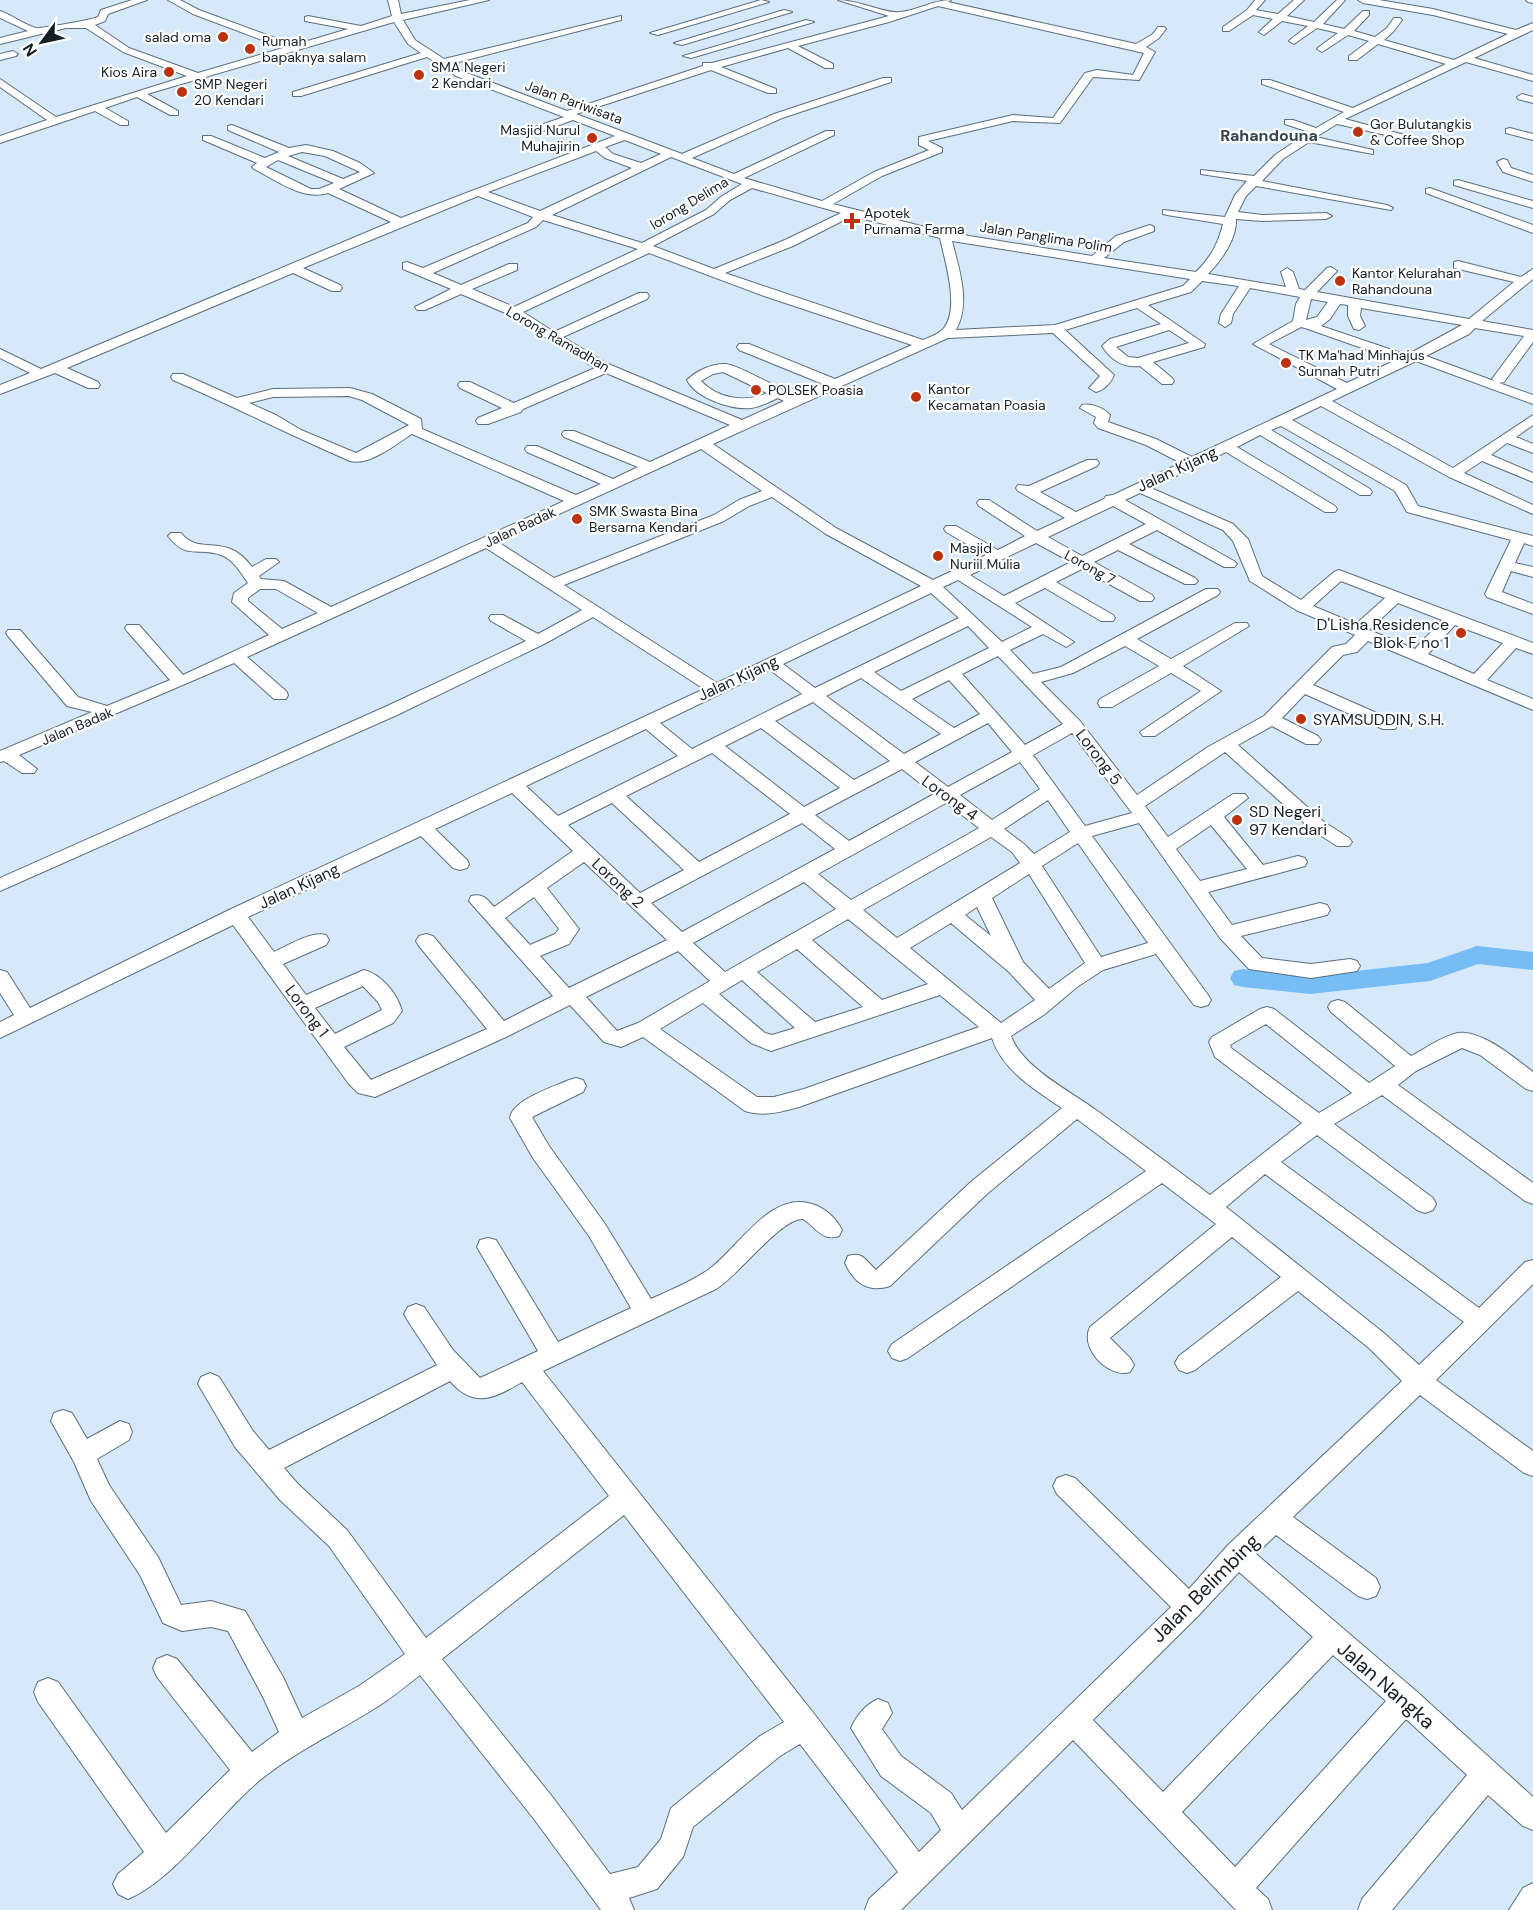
<svg xmlns="http://www.w3.org/2000/svg" width="1533" height="1910" font-family="'DM Sans',sans-serif">
	<style>
		.lines { fill: none; stroke-linecap: round; stroke-linejoin: round }
		.river { fill: #76bdf5; fill-rule: evenodd }
		.minor-casing { stroke: #5c6e7d; stroke-width: 2 }
		.minor { fill: #fff; fill-rule: evenodd }
		.poi-dot { fill: #bc3210; stroke: #fff; stroke-width: 2 }
		.labels { text-anchor: middle; dominant-baseline: central; stroke-width: 4.5; stroke-linejoin: round; paint-order: stroke }
		.far-poi-label { font-size: 14px; fill: #171f25; stroke: #fff; text-anchor: start }
		.far-street-label { font-size: 14px; fill: #171f25; stroke: #fff }
		.far-quarter-label { font-size: 16px; font-weight: bold; fill: #334451; stroke: #fff }
		.street-label { font-size: 16px; fill: #171f25; stroke: #fff }
		.poi-label { font-size: 16px; fill: #171f25; stroke: #fff; text-anchor: start }
		.near-street-label { font-size: 20px; fill: #171f25; stroke: #fff }
	</style>
	<rect width="100%" height="100%" fill="#d5e9fa"/>
	<g class="lines">
		<!-- river -->
		<path class="river" d="M1477 946 1533 952V970L1478 964 1430 981 1310 994 1243 987 1234 985 1230 978 1234 971 1243 969 1310 976 1428 963Z"/>
		<defs>
			<path id="minor" d="M132 0H147L108 14 105 21 95 25 129 48 198 73 283 48 193 14 168 0H180L199 10 294 45 348 29 305 21V17L308 16 361 26 392 16 388 0H398L401 14 470 0H489L403 20 415 40 444 59 621 16V20L451 64 464 72 567 111 703 66V63H712L889 16 838 0C858 0 886 14 899 12 917 11 932 0 951 0L948 2 1136 44 1153 34 1158 27H1164L1166 29 1159 38 1146 47 1155 52 1139 80 1093 77 1060 123 1013 121 928 141 942 148V152L882 176 833 204 945 232 1092 256 1116 236 1150 225 1154 227V231L1124 242 1104 258 1196 272C1211 257 1218 244 1223 224L1167 215 1163 214V210L1225 217 1235 195 1247 181 1201 174V170L1254 176 1275 155 1309 132 1285 124V120H1293L1316 128 1344 112 1262 84V80H1270L1353 108 1446 64 1378 44 1357 60H1349V56L1369 41 1348 35 1322 52 1317 49 1319 47 1338 33 1317 28 1294 44 1289 41 1291 39 1308 26 1282 21 1264 35 1259 32 1273 19 1253 15 1229 31H1223V27L1247 10 1255 0H1265L1256 10 1278 14 1294 0H1304L1287 16 1314 22 1337 0H1345L1323 24 1344 29 1363 11H1369V15L1354 31 1375 37 1387 28 1394 18H1400L1402 20 1393 32 1384 40 1454 60 1508 34 1433 15 1363 3 1358 0H1379L1433 9 1516 30 1533 23V30L1474 58 1533 75V81L1466 62 1345 119 1408 136V140L1337 124 1316 137 1373 150V154L1309 142 1283 159 1262 181 1387 205 1393 208 1391 210 1256 186 1246 196 1238 212 1262 215 1326 213 1332 216 1326 219 1262 221 1236 219C1237 238 1222 260 1208 274L1286 287 1281 272 1287 268 1293 272 1299 289 1305 290 1327 268 1331 267 1337 271 1317 292 1469 319 1514 282 1454 268V262L1458 261 1521 277 1533 269V279L1482 321 1533 330V342L1504 382 1499 383 1533 395V404L1416 361 1332 401 1453 468 1533 415V425L1516 437 1533 444V453L1507 443 1491 455 1533 473V482L1482 461 1464 473 1533 505V514L1449 477 1321 406 1292 420 1406 485 1418 506 1533 536V546L1524 543 1515 563 1533 567V577L1511 571 1502 592 1533 604V614L1487 597 1485 594 1511 540 1407 512 1395 491 1281 426 1271 430 1370 489 1372 492 1370 495H1360L1260 435 1237 447 1335 506 1337 509 1335 512H1325L1226 452 1151 488 1233 524 1248 539 1262 576 1301 600 1334 572 1339 570 1533 643V654L1516 648 1487 680 1533 699V710L1368 641 1357 652 1343 655 1313 685 1395 721 1398 725 1395 729H1383L1305 694 1282 718 1318 736 1321 740 1318 744H1306L1272 726 1238 745 1324 822 1349 838 1352 842 1349 846H1337L1312 830 1225 752 1145 806 1168 837 1233 794H1245L1248 798 1224 817 1263 865 1298 856 1305 858 1307 862 1305 866 1208 892 1232 925 1320 903 1327 905 1330 910 1327 915 1241 936 1262 958 1311 964 1350 959 1357 961 1360 966 1357 971 1311 978 1249 969 1220 938 1139 823 1092 836 1208 995 1211 1000 1208 1005 1201 1007 1194 1005 1156 954 1103 970 1077 987 1045 1014 1011 1036C1022 1067 1070 1091 1096 1110 1134 1138 1172 1166 1210 1195L1302 1123 1215 1057 1209 1042 1212 1037 1260 1009 1267 1007 1274 1009 1369 1083 1395 1066 1331 1012 1328 1007 1331 1002 1338 1000 1345 1002 1411 1056C1425 1049 1442 1036 1458 1033 1481 1029 1516 1059 1533 1072V1091L1526 1089 1480 1055 1462 1048 1416 1071 1398 1085 1533 1183V1204L1525 1201 1382 1095 1334 1124 1433 1198 1436 1204 1433 1210 1425 1213 1417 1210 1317 1135 1281 1162 1479 1308 1525 1262 1533 1260V1284L1436 1380 1533 1451V1476L1524 1473 1420 1395 1293 1517 1376 1578 1380 1587 1376 1596 1367 1599 1358 1596 1276 1535 1256 1554 1415 1690 1533 1797V1830L1523 1826 1488 1795 1392 1910H1358L1362 1899 1467 1775 1406 1719 1256 1888 1268 1899 1272 1910H1236L1073 1740 901 1910H865L869 1899 898 1872 800 1744 780 1756 693 1827 683 1857 657 1889 629 1898 634 1910H601L534 1819 420 1675C407 1685 394 1696 380 1705 340 1731 297 1750 260 1780 220 1813 175 1879 128 1899L118 1894 113 1884 118 1874 144 1852 38 1702 34 1692 38 1682 48 1678 58 1682 166 1833 230 1770 157 1677 153 1668 157 1659 167 1655 177 1659 252 1752 279 1732 263 1697 228 1631 211 1627 182 1631 163 1623 140 1575 91 1501 74 1462 51 1421 54 1413 63 1410 72 1413 87 1439 120 1421 129 1424 132 1432 129 1440 97 1459 109 1485 158 1557 181 1605 211 1601 245 1611 283 1677 302 1718 359 1686 405 1654 329 1546 280 1500 235 1447 198 1384 201 1377 210 1373 219 1377 253 1431 269 1450 437 1365 408 1321 404 1314 408 1307 416 1304 424 1307 453 1350 480 1378 538 1351 477 1247 480 1240 488 1238 496 1240 558 1342 631 1308 589 1236 533 1158 510 1118C512 1100 553 1087 569 1080L576 1078 583 1080 586 1086 583 1092 532 1117 549 1146 605 1224 651 1299C670 1290 691 1282 708 1270 738 1249 770 1190 812 1204 825 1208 836 1218 842 1230L839 1236C822 1242 816 1227 803 1219 781 1218 739 1275 716 1289L543 1371 815 1715 919 1852 941 1830 931 1813 881 1776 851 1728C857 1715 865 1705 878 1699L888 1703 892 1713 882 1729 901 1756 951 1793 962 1810 1171 1607 1057 1494 1053 1486 1057 1478 1066 1475 1075 1478 1189 1589 1228 1545 1402 1381 1369 1348 1298 1291 1195 1370 1187 1373 1179 1370 1175 1363 1179 1356 1281 1277 1232 1237 1110 1338 1130 1358 1134 1365 1130 1372C1111 1379 1079 1350 1090 1327L1216 1224 1162 1183 908 1358 900 1361 892 1358 888 1351 892 1344 1146 1171 1077 1119 988 1193 890 1286C868 1293 854 1283 845 1263L848 1256C863 1251 866 1261 876 1270L972 1181 1062 1108C1035 1090 1002 1070 992 1038L799 1107C781 1112 763 1117 745 1111L643 1037 621 1047 604 1042 570 1005 508 1036 375 1097 358 1093 349 1084 233 925 0 1038V1022L14 1015 0 993V970L7 972 30 1008 229 910 704 689 593 617 544 644 397 715 0 891V878L385 707 526 641 491 621 489 618 491 615H503L538 634 582 610 486 548 247 657 286 691 288 695 286 699H274L234 663 19 755 37 769 34 773H22L4 761 0 762V751L92 712 67 706 8 636 6 633 8 630H20L78 697 107 706 170 680 127 631 125 628 127 625H139L183 675 269 635 232 602 234 593 248 583C241 573 233 559 221 555 198 547 186 560 168 536L171 533H181C200 557 226 531 252 567L266 559H276L279 562 259 576 261 579 284 581 331 607 564 501 412 434C396 444 370 466 350 461 290 435 233 406 173 380L171 377 173 374H183L237 398 273 389 350 388 372 394 421 419 422 429 576 495 601 484 527 452 525 449 527 446H537L613 479 638 467 564 437 562 434 564 431H574L650 462 730 425 606 373 523 409 521 412 488 424H478L476 421 478 418 502 408 460 388 458 385 460 382H470L514 403 595 368 510 315 461 294 425 310H417L415 307 451 289 403 269V263L407 262 423 268 528 223 533 217 478 196 303 268 340 285 342 288 340 291H332L293 273 67 368 98 382 100 385 98 388H88L55 373 0 394V385L30 373 0 358V349L41 369 391 222 328 193C303 201 276 180 254 169L252 167 257 163 203 140V136H211L265 158 279 152 228 130V126L232 125 289 148 306 145 333 151 360 163 374 173 339 189 401 218 615 136 573 120 543 131H535V127L564 117 456 76 427 57 301 96H293V92L421 53 408 44 394 22 147 94 178 111V115H170L137 97 105 108 128 121V125H120L95 111 0 143V136L47 120 0 87V79L56 117 187 76 123 52 86 28H66L0 44V38L28 31 0 18V11C12 15 23 24 36 28 39 29 92 20 98 17L101 10ZM938 6 1144 53 1133 75 1097 70 1085 73 1053 118 1013 115 919 137V145L929 150 874 172 822 201 744 178 834 135V131H826L734 174 692 158 782 118 891 82V78H883L774 114 682 154 576 114 711 70 768 93H776V89L721 67 788 48 825 68H833V64L798 46 889 22ZM625 140 661 154 641 163 613 154 605 147ZM596 151 605 158 632 168 540 211 488 192ZM302 152 325 156 360 172 343 179 288 156ZM671 157 742 184 722 196 706 210 642 243 552 215ZM278 160 334 183 319 189H311L266 167ZM752 188 841 213 785 240 714 269 653 246 714 214 730 200ZM852 216 940 238C945 261 960 308 944 328 939 334 930 337 923 340L725 273 793 246ZM543 220 638 249 514 307 472 289 517 270V264H509L461 285 433 273 536 227ZM952 241 1190 279 1183 286 1055 325 956 330C971 303 959 269 952 241ZM649 253 767 297 912 345 835 379 749 344H739L737 347 739 350 823 384 795 396C782 390 738 365 726 364 713 363 696 371 687 380 696 398 731 410 751 408 760 407 769 402 778 398L784 401 742 420 606 363 563 337 647 299 649 296 647 293H639L554 332 523 312ZM1202 281 1239 286 1221 314 1219 323 1225 327 1231 323 1233 314 1250 288 1300 297 1296 304 1293 321 1253 344 1337 389 1192 457 1156 439 1108 422 1110 415C1104 408 1091 403 1082 405L1080 408 1096 417 1094 423 1098 428 1146 445 1181 463 1113 495 1106 496 1104 499 1076 512 1040 492 1097 466 1099 463 1097 460H1087L1029 486 1018 485 1016 488 1018 491 1065 518 1037 531 989 500H979L977 503 979 506 1025 536 998 550 956 526H946L944 529 946 532 986 555 933 580 836 528 713 444 948 338 1053 333 1100 376 1089 388 1096 392C1104 390 1111 383 1114 375L1065 330 1137 308 1161 324 1110 339 1102 346C1111 360 1123 368 1140 366L1162 384H1172L1174 381 1172 378 1153 362 1204 347 1205 344 1148 305 1191 292ZM1311 299 1328 302 1317 317 1306 320ZM1340 304 1348 305V316L1354 329 1359 330 1365 326 1360 316 1361 308 1462 325 1407 355 1321 326 1330 319ZM1301 327 1305 328 1396 360 1347 383 1269 344ZM1475 328 1524 336 1492 379 1494 381 1426 356 1469 334ZM1169 330 1189 343 1138 358 1128 357 1116 347ZM723 372 767 393C746 403 718 399 701 381L713 374ZM349 396 362 400 409 425 356 453 301 430 276 415 249 403 273 397ZM701 449 762 491 739 500 714 515 554 578 498 542ZM1140 493 1223 530 1233 541 1250 581 1296 610 1355 635 1346 644 1332 647 1264 716 1208 747 1137 795 1080 721 1041 682 1073 673 1125 646 1159 666 1100 699 1098 703 1100 707H1112L1171 673 1201 691 1140 732 1143 736H1155L1221 691 1183 666 1249 626 1247 623H1235L1171 659 1137 639 1218 595 1220 592 1218 589H1206L1061 667 1033 674 1010 650 1043 634 1066 647 1074 642 1015 603 1045 588 1101 621H1113L1115 618 1113 615 1056 582 1082 569 1140 601H1152L1154 598 1152 595 1094 562 1118 550 1185 584H1195L1198 581 1195 578 1129 544 1157 530 1224 567H1234L1237 564 1234 561 1125 500ZM772 497 826 534 921 586 717 683 564 585 724 521 749 506ZM1113 506 1146 524 1082 556 1048 537ZM1036 543 1071 562 1004 596 970 575ZM958 580 1032 627 1002 642 943 587ZM1341 581 1385 598 1356 624 1313 606ZM260 589H276L318 613 282 629 248 601V598ZM931 593 959 618 815 688 783 664ZM1398 603 1442 620 1415 649 1369 630ZM1455 625 1503 643 1474 674 1428 654ZM968 626 989 648 901 691 874 672ZM998 656 1063 724 1025 745 962 674ZM770 670 802 694 692 749 660 723ZM861 678 941 734 904 754 826 696ZM949 680 980 714 954 728 912 699ZM813 702 890 761 854 780 775 721ZM988 723 1012 752 948 787 915 762ZM761 728 840 788 804 807 725 746ZM646 729 678 756 558 816 526 786ZM1072 733 1132 813 1085 826 1033 755ZM712 753 790 814 699 862 626 796ZM1020 762 1040 789 992 820 960 795ZM902 769 934 794 849 841 815 815ZM512 793 573 851 494 907C487 899 483 893 471 896L469 901 553 996 504 1021 433 936 426 934 419 936 416 941 419 946 487 1029 371 1080 344 1047 393 1023 402 1011C397 993 382 975 364 970L306 995 283 964 326 945 329 940 326 935C310 931 288 946 274 952L248 917 421 836 453 868 460 870 467 868 469 864 467 860 435 829ZM1048 800 1070 832 1034 854 1024 844 1004 829ZM612 803 684 870 640 893 568 825ZM946 803 979 828 851 900 818 874ZM802 823 835 849 682 932 651 903ZM1211 825 1247 869 1200 881 1176 849ZM991 837 1012 852 1020 863 897 938 863 910ZM1078 843 1148 943 1101 957 1042 866ZM584 862 667 940 569 988 540 956 569 944 579 929 547 888ZM1029 874 1085 963 1049 989 1023 962 992 898ZM804 882 836 909 725 972 693 943ZM534 897 559 929 555 934 530 945 505 918ZM977 907 991 936 965 915ZM848 919 928 984 882 1000 812 940ZM951 923 1009 972 1035 1000 1001 1023 910 948ZM797 949 863 1007 815 1022 757 972ZM678 951 710 981 638 1023 617 1031 586 997ZM742 980 795 1028 772 1035 765 1033 719 994ZM363 986 378 1002 382 1010 335 1034 315 1008ZM940 995 979 1027 804 1089 774 1097H757L660 1029 703 1003 751 1043 771 1051ZM1266 1024 1352 1093 1319 1113 1231 1048 1230 1045ZM1265 1174 1464 1322 1419 1365 1385 1334 1226 1207ZM450 1381C474 1409 495 1398 522 1382L609 1496 426 1638 347 1530 298 1484 284 1468ZM624 1515 784 1722 760 1736 671 1808 661 1839 638 1867 610 1874 554 1799 442 1659ZM1239 1572 1313 1637 1163 1792 1093 1720 1198 1616ZM1333 1655 1386 1701 1235 1867 1182 1812Z
				M761 0 769 2 658 35 650 33Z
				M1526 0H1533V3L1528 2Z
				M784 10 792 12 682 45 674 43Z
				M806 20 814 22 691 58 683 56Z
				M13 51 18 54 16 56 0 60V54Z
				M1522 94 1533 97V103L1518 99 1517 97Z
				M1510 128 1533 134V140L1506 133V129Z
				M1503 159 1507 160 1511 168 1533 175V182L1503 172 1497 162Z
				M1458 180 1533 201V208L1454 185V181Z
				M1430 188 1533 225V233L1426 193V189Z
				M1533 1883V1910H1509L1523 1888Z"/>
		</defs>
		<!-- minor casing -->
		<use href="#minor" class="minor-casing"/>
		<!-- minor -->
		<use href="#minor" class="minor"/>
	</g>
	<!-- markers -->
	<g class="poi-dot">
		<circle cx="223" cy="37" r="6"/>
		<circle cx="250" cy="49" r="6"/>
		<circle cx="169" cy="72" r="6"/>
		<circle cx="419" cy="75" r="6"/>
		<circle cx="182" cy="92" r="6"/>
		<circle cx="1358" cy="132" r="6"/>
		<circle cx="592" cy="138" r="6"/>
		<path d="M849 212h6v6h6v6h-6v6h-6v-6h-6v-6h6z"/>
		<circle cx="1340" cy="281" r="6"/>
		<circle cx="1286" cy="363" r="6"/>
		<circle cx="756" cy="390" r="6"/>
		<circle cx="916" cy="397" r="6"/>
		<circle cx="577" cy="519" r="6"/>
		<circle cx="938" cy="556" r="6"/>
		<circle cx="1461" cy="633" r="6"/>
		<circle cx="1301" cy="719" r="6"/>
		<circle cx="1237" cy="820" r="6"/>
	</g>
	<g class="labels">
		<!-- far-poi labels -->
		<g class="far-poi-label">
			<text x="211" y="37" text-anchor="end">salad oma</text>
			<text x="262" y="41">Rumah<tspan x="262" dy="16">bapaknya salam</tspan></text>
			<text x="431" y="67">SMA Negeri<tspan x="431" dy="16">2 Kendari</tspan></text>
			<text x="157" y="72" text-anchor="end">Kios Aira</text>
			<text x="194" y="84">SMP Negeri<tspan x="194" dy="16">20 Kendari</tspan></text>
			<text x="1370" y="124">Gor Bulutangkis<tspan x="1370" dy="16">&amp; Coffee Shop</tspan></text>
			<text x="580" y="130" text-anchor="end">Masjid Nurul<tspan x="580" dy="16">Muhajirin</tspan></text>
			<text x="864" y="213">Apotek<tspan x="864" dy="16">Purnama Farma</tspan></text>
			<text x="1352" y="273">Kantor Kelurahan<tspan x="1352" dy="16">Rahandouna</tspan></text>
			<text x="1298" y="355">TK Ma'had Minhajus<tspan x="1298" dy="16">Sunnah Putri</tspan></text>
			<text x="928" y="389">Kantor<tspan x="928" dy="16">Kecamatan Poasia</tspan></text>
			<text x="768" y="390">POLSEK Poasia</text>
			<text x="589" y="511">SMK Swasta Bina<tspan x="589" dy="16">Bersama Kendari</tspan></text>
			<text x="950" y="548">Masjid<tspan x="950" dy="16">Nuriil Mulia</tspan></text>
		</g>
		<!-- far-street labels -->
		<g class="far-street-label">
			<text transform="translate(574 102) rotate(20)">Jalan Pariwisata</text>
			<text transform="translate(689 203) rotate(-31)">lorong Delima</text>
			<text transform="translate(1046 237) rotate(9)">Jalan Panglima Polim</text>
			<text transform="translate(558 339) rotate(30)">Lorong Ramadhan</text>
			<text transform="translate(520 527) rotate(-25)">Jalan Badak</text>
			<text transform="translate(1090 567) rotate(29)">Lorong 7</text>
			<text transform="translate(77 726) rotate(-23)">Jalan Badak</text>
		</g>
		<!-- far-quarter labels -->
		<g class="far-quarter-label">
			<text x="1269" y="135">Rahandouna</text>
		</g>
		<!-- street labels -->
		<g class="street-label">
			<text transform="translate(1177 469) rotate(-25)">Jalan Kijang</text>
			<text transform="translate(738 678) rotate(-25)">Jalan Kijang</text>
			<text transform="translate(1099 757) rotate(53)">Lorong 5</text>
			<text transform="translate(950 798) rotate(36)">Lorong 4</text>
			<text transform="translate(618 883) rotate(43)">Lorong 2</text>
			<text transform="translate(299 886) rotate(-25)">Jalan Kijang</text>
			<text transform="translate(307 1011) rotate(53)">Lorong 1</text>
		</g>
		<!-- poi labels -->
		<g class="poi-label">
			<text x="1449" y="624" text-anchor="end">D'Lisha Residence<tspan x="1449" dy="18">Blok F no 1</tspan></text>
			<text x="1313" y="719">SYAMSUDDIN, S.H.</text>
			<text x="1249" y="811">SD Negeri<tspan x="1249" dy="18">97 Kendari</tspan></text>
		</g>
		<!-- near-street labels -->
		<g class="near-street-label">
			<text transform="translate(1205 1588) rotate(-45)">Jalan Belimbing</text>
			<text transform="translate(1386 1685) rotate(41)">Jalan Nangka</text>
		</g>
	</g>
	<!-- north arrow -->
	<g transform="translate(42 42) rotate(237)" stroke="#ffffff" stroke-width="4.5" paint-order="stroke">
	<path d="M0-4.5L10 22L0 15L-10 22Z" fill="#171f25"/>
	<text y="-9" font-size="16" font-weight="bold" text-anchor="middle" fill="#171f25">N</text>
	</g>
</svg>
